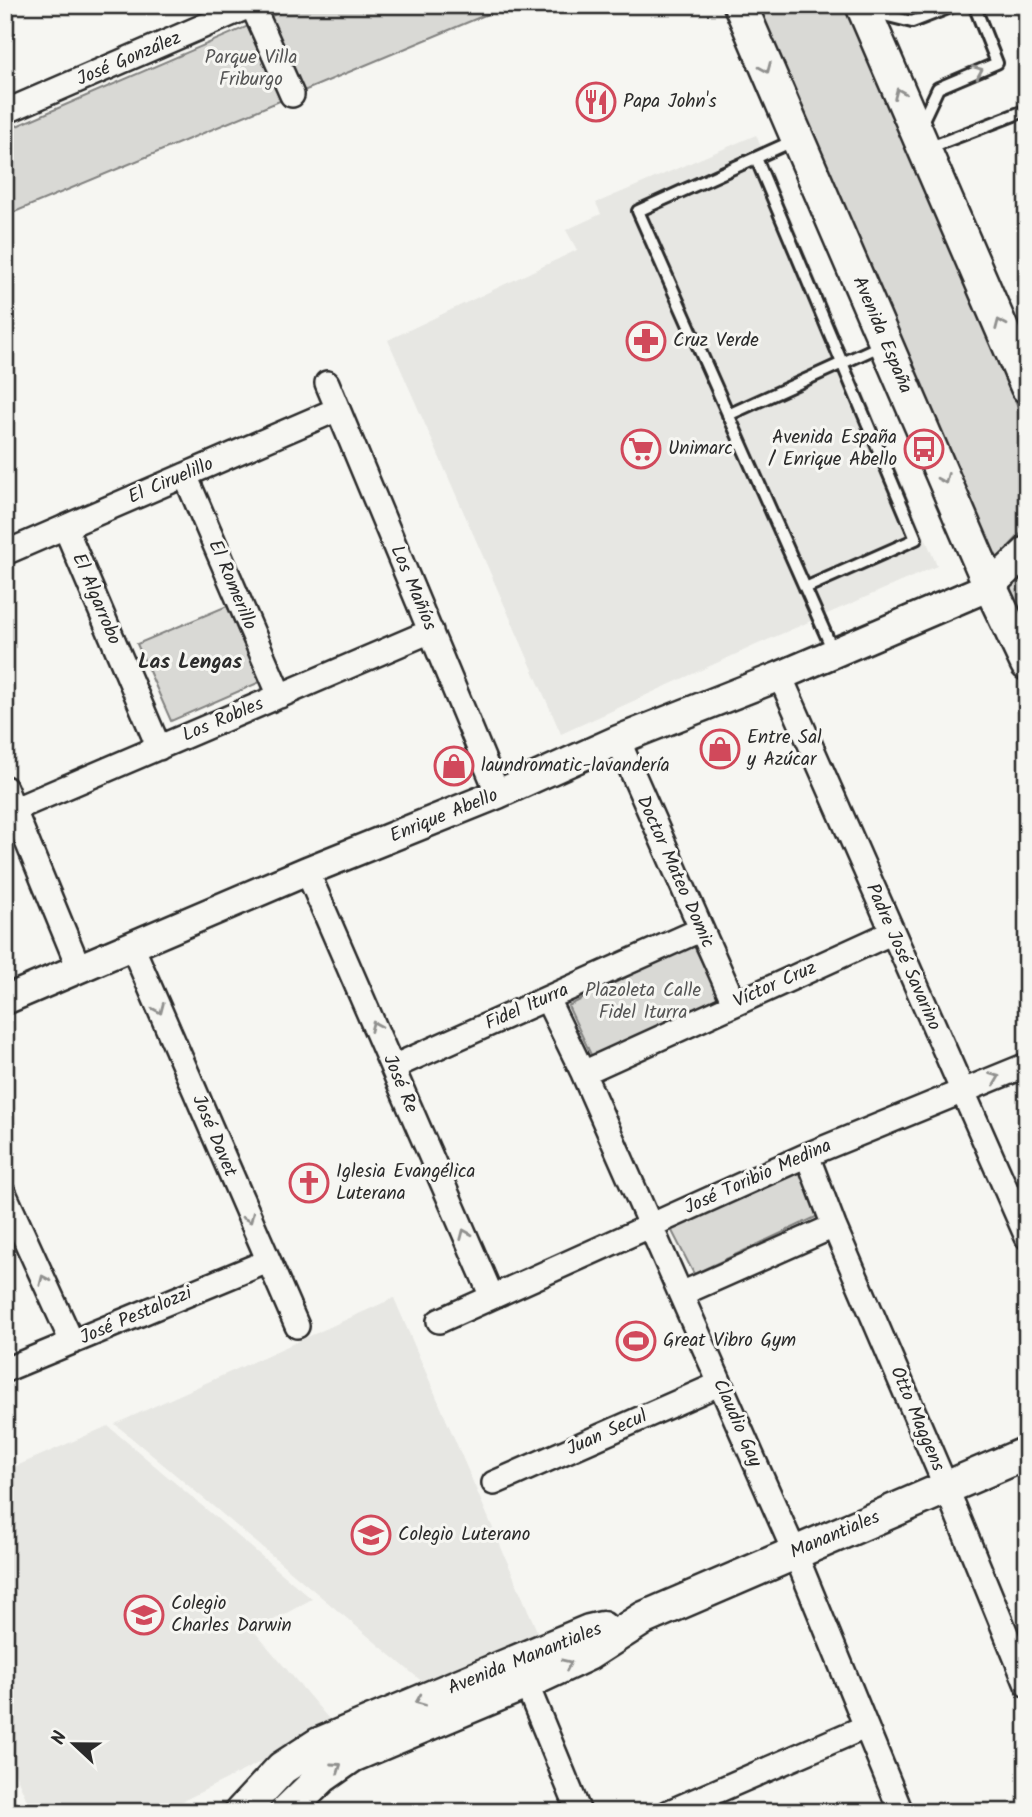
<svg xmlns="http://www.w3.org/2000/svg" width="1032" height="1817" font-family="Kalam,sans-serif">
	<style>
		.built { fill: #e7e7e3 }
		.green { fill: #d9d9d5; stroke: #828280; stroke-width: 2 }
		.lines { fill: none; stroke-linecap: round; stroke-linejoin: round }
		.service-casing { stroke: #2b2b2b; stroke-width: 16 }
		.minor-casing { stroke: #2b2b2b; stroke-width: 28 }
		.tertiary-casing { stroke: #2b2b2b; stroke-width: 33 }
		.secondary-casing { stroke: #2b2b2b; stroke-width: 37 }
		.service { stroke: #f6f6f2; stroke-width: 10 }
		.minor { stroke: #f6f6f2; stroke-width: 23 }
		.tertiary { stroke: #f6f6f2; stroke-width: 28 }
		.secondary { stroke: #f6f6f2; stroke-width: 32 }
		.oneway { stroke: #90908e }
		.labels { text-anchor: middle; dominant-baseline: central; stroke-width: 6; stroke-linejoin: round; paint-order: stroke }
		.park-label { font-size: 19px; fill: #565656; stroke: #f6f6f2 }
		.street-label { font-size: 19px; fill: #2b2b2b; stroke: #f6f6f2 }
		.poi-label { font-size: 19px; fill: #2b2b2b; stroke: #f6f6f2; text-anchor: start }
		.neighbourhood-label { font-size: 21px; font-weight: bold; fill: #2b2b2b; stroke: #f6f6f2 }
	</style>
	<rect width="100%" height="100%" fill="#f6f6f2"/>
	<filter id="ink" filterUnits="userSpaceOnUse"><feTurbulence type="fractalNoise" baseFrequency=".0143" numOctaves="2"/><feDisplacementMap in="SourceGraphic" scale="14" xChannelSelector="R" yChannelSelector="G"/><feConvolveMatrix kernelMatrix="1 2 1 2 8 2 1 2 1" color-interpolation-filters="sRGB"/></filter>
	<g filter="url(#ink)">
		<!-- built -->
		<path class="built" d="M756 135 937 566 756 645 561 734 388 340 577 250 566 230 601 214 596 203Z
			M394 1298 543 1645 437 1694 115 1424Z
			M108 1426 312 1599 254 1631 334 1725 161 1812H32L5 1750V1471Z"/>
		<!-- green -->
		<path class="green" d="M297 5H509L5 216V131Z
			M751 5H847L1027 428V527L999 557 986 555Z
			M1027 569V638L1003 590Z
			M227 606 260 682 171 721 137 644Z
			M693 944 719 997 593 1059 568 1006Z
			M802 1170 818 1216 694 1274 671 1229Z"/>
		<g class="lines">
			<defs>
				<path id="service" d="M872 12 912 22 956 5
					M921 124 938 88 997 63 974 5
					M795 140 638 211 834 653
					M928 148 1027 110
					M756 158 916 539 805 588
					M728 415 882 345"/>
				<path id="minor" d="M252 5 292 95
					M5 112 252 5
					M327 383 498 794
					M185 475 280 696
					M65 527 159 748
					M5 553 338 409
					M780 676 1027 1237
					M618 740 734 1003
					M5 788 79 968
					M15 809 431 631
					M307 871 492 1297
					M132 946 297 1326
					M547 999 583 1073 795 1553 901 1812
					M393 1067 700 930
					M583 1073 891 933
					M807 1155 834 1226 946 1487 1027 1685
					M5 1195 72 1342
					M681 1294 834 1226
					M439 1321 807 1155 1027 1065
					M5 1370 268 1261
					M494 1483 719 1384
					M526 1683 579 1812
					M669 1812 865 1727"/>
				<path id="tertiary" d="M5 1000 307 871 498 794 618 740 780 676 990 586 1027 551"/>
				<path id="secondary" d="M740 5 990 586 1027 664
					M862 5 1027 387
					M241 1812 282 1768 319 1744 589 1631 602 1628
					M286 1812 322 1777 352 1756 526 1683 588 1654 644 1618 1027 1453"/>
			</defs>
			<!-- service casing -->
			<use href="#service" class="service-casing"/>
			<!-- minor casing -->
			<use href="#minor" class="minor-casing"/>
			<!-- tertiary casing -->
			<use href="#tertiary" class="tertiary-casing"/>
			<!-- secondary casing -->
			<use href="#secondary" class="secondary-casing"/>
			<!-- service -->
			<use href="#service" class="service"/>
			<!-- minor -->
			<use href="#minor" class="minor"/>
			<!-- tertiary -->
			<use href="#tertiary" class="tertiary"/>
			<!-- secondary -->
			<use href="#secondary" class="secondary"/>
		</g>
		<!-- one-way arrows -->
		<defs><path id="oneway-chevron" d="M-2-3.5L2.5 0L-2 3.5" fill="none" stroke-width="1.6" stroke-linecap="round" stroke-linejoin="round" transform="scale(1.75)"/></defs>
		<g class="oneway">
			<use href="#oneway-chevron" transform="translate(766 68) rotate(67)"/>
			<use href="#oneway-chevron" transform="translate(978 71) rotate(-23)"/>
			<use href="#oneway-chevron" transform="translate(899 93) rotate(-113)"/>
			<use href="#oneway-chevron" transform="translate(1000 324) rotate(-113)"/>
			<use href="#oneway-chevron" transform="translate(944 479) rotate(67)"/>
			<use href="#oneway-chevron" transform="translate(159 1009) rotate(67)"/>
			<use href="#oneway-chevron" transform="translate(375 1026) rotate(-114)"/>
			<use href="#oneway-chevron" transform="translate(995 1078) rotate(-22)"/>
			<use href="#oneway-chevron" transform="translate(249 1218) rotate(67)"/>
			<use href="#oneway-chevron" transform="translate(465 1234) rotate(-113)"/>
			<use href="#oneway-chevron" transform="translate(44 1280) rotate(-114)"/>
			<use href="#oneway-chevron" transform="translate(567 1664) rotate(-25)"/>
			<use href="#oneway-chevron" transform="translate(420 1701) rotate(157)"/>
			<use href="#oneway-chevron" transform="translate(337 1767) rotate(-35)"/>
		</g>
	</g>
	<!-- icons -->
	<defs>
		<symbol id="restaurant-ring" viewBox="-11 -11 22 22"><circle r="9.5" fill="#f6f6f2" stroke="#d1495b" stroke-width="1.5"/><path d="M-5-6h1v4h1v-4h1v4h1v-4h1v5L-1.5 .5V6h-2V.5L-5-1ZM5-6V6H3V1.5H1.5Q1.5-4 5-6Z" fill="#d1495b"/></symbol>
		<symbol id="pharmacy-ring" viewBox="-11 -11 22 22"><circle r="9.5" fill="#f6f6f2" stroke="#d1495b" stroke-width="1.5"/><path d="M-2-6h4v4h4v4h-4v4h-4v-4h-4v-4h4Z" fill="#d1495b"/></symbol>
		<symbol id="supermarket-ring" viewBox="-11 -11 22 22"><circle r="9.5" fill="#f6f6f2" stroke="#d1495b" stroke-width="1.5"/><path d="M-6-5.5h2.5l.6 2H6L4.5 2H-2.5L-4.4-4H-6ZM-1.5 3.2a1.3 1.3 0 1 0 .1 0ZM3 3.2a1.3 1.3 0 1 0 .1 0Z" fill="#d1495b"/></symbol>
		<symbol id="bus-ring" viewBox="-11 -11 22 22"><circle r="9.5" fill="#f6f6f2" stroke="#d1495b" stroke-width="1.5"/><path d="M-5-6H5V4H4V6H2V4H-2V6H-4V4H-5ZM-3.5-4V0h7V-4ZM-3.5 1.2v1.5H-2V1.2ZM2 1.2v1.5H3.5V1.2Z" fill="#d1495b"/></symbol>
		<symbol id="shop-ring" viewBox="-11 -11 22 22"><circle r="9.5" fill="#f6f6f2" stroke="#d1495b" stroke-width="1.5"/><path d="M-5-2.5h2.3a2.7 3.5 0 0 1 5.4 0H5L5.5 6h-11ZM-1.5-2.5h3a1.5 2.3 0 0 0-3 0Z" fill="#d1495b"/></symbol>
		<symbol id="church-ring" viewBox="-11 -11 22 22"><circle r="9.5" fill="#f6f6f2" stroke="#d1495b" stroke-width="1.5"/><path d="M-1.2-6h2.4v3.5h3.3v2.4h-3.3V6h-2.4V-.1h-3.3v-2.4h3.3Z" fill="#d1495b"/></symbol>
		<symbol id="stadium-ring" viewBox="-11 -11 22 22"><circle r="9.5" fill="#f6f6f2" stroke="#d1495b" stroke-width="1.5"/><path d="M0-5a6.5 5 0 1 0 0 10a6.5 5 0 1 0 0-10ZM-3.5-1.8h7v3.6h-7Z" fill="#d1495b"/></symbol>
		<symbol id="school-ring" viewBox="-11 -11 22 22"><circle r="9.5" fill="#f6f6f2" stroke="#d1495b" stroke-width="1.5"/><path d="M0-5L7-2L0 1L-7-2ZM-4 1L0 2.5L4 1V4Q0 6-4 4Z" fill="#d1495b"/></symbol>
	</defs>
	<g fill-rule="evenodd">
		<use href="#restaurant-ring" x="574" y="80" width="44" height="44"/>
		<use href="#pharmacy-ring" x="624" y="319" width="44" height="44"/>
		<use href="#supermarket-ring" x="619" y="427" width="44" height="44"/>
		<use href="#bus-ring" x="902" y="427" width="44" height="44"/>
		<use href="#shop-ring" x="698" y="727" width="44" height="44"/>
		<use href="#shop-ring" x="432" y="744" width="44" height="44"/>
		<use href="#church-ring" x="287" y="1161" width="44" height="44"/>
		<use href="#stadium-ring" x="614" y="1319" width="44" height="44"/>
		<use href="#school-ring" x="349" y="1513" width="44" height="44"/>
		<use href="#school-ring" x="122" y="1593" width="44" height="44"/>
	</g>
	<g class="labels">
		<!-- park labels -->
		<g class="park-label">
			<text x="251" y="58">Parque Villa<tspan x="251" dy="22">Friburgo</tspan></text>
			<text x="643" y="991">Plazoleta Calle<tspan x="643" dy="22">Fidel Iturra</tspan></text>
		</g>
		<!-- street labels -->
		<g class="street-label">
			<text transform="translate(129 59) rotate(-23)">José González</text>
			<text transform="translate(882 335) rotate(67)">Avenida España</text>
			<text transform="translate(171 481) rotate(-23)">El Ciruelillo</text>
			<text transform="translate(232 585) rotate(67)">El Romerillo</text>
			<text transform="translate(413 588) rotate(67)">Los Mañíos</text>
			<text transform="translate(96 599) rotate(67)">El Algarrobo</text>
			<text transform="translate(223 720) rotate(-23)">Los Robles</text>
			<text transform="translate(444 816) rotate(-22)">Enrique Abello</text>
			<text transform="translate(675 872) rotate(66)">Doctor Mateo Domic</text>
			<text transform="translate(903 957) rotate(66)">Padre José Savarino</text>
			<text transform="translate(775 985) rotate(-24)">Víctor Cruz</text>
			<text transform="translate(527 1007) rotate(-24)">Fidel Iturra</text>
			<text transform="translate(400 1084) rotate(67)">José Re</text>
			<text transform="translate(214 1136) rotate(67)">José Davet</text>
			<text transform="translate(758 1177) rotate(-24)">José Toribio Medina</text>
			<text transform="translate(136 1316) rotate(-23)">José Pestalozzi</text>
			<text transform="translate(917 1419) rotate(67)">Otto Maggens</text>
			<text transform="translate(737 1423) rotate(66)">Claudio Gay</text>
			<text transform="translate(607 1433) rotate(-24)">Juan Secul</text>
			<text transform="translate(835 1535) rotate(-23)">Manantiales</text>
			<text transform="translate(525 1659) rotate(-22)">Avenida Manantiales</text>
		</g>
		<!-- poi labels -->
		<g class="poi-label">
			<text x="623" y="102">Papa John's</text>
			<text x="673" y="341">Cruz Verde</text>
			<text x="897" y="438" text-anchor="end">Avenida España<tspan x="897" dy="22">/ Enrique Abello</tspan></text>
			<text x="668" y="449">Unimarc</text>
			<text x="747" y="738">Entre Sal<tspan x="747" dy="22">y Azúcar</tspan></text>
			<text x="481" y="766">laundromatic-lavandería</text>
			<text x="336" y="1172">Iglesia Evangélica<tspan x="336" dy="22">Luterana</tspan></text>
			<text x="663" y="1341">Great Vibro Gym</text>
			<text x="398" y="1535">Colegio Luterano</text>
			<text x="171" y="1604">Colegio<tspan x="171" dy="22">Charles Darwin</tspan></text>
		</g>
		<!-- neighbourhood labels -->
		<g class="neighbourhood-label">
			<text x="190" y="662">Las Lengas</text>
		</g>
	</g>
	<!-- margin -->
	<rect width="1032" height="1817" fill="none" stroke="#f6f6f2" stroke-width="28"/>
	<rect x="14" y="14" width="1004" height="1789" fill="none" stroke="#2b2b2b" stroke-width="2.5" filter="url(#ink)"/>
	<!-- north arrow -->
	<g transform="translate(74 1744) rotate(292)" stroke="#f6f6f2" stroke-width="5" paint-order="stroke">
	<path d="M0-5L12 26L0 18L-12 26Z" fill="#2b2b2b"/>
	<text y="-10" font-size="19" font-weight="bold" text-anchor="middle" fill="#2b2b2b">N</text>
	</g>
</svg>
